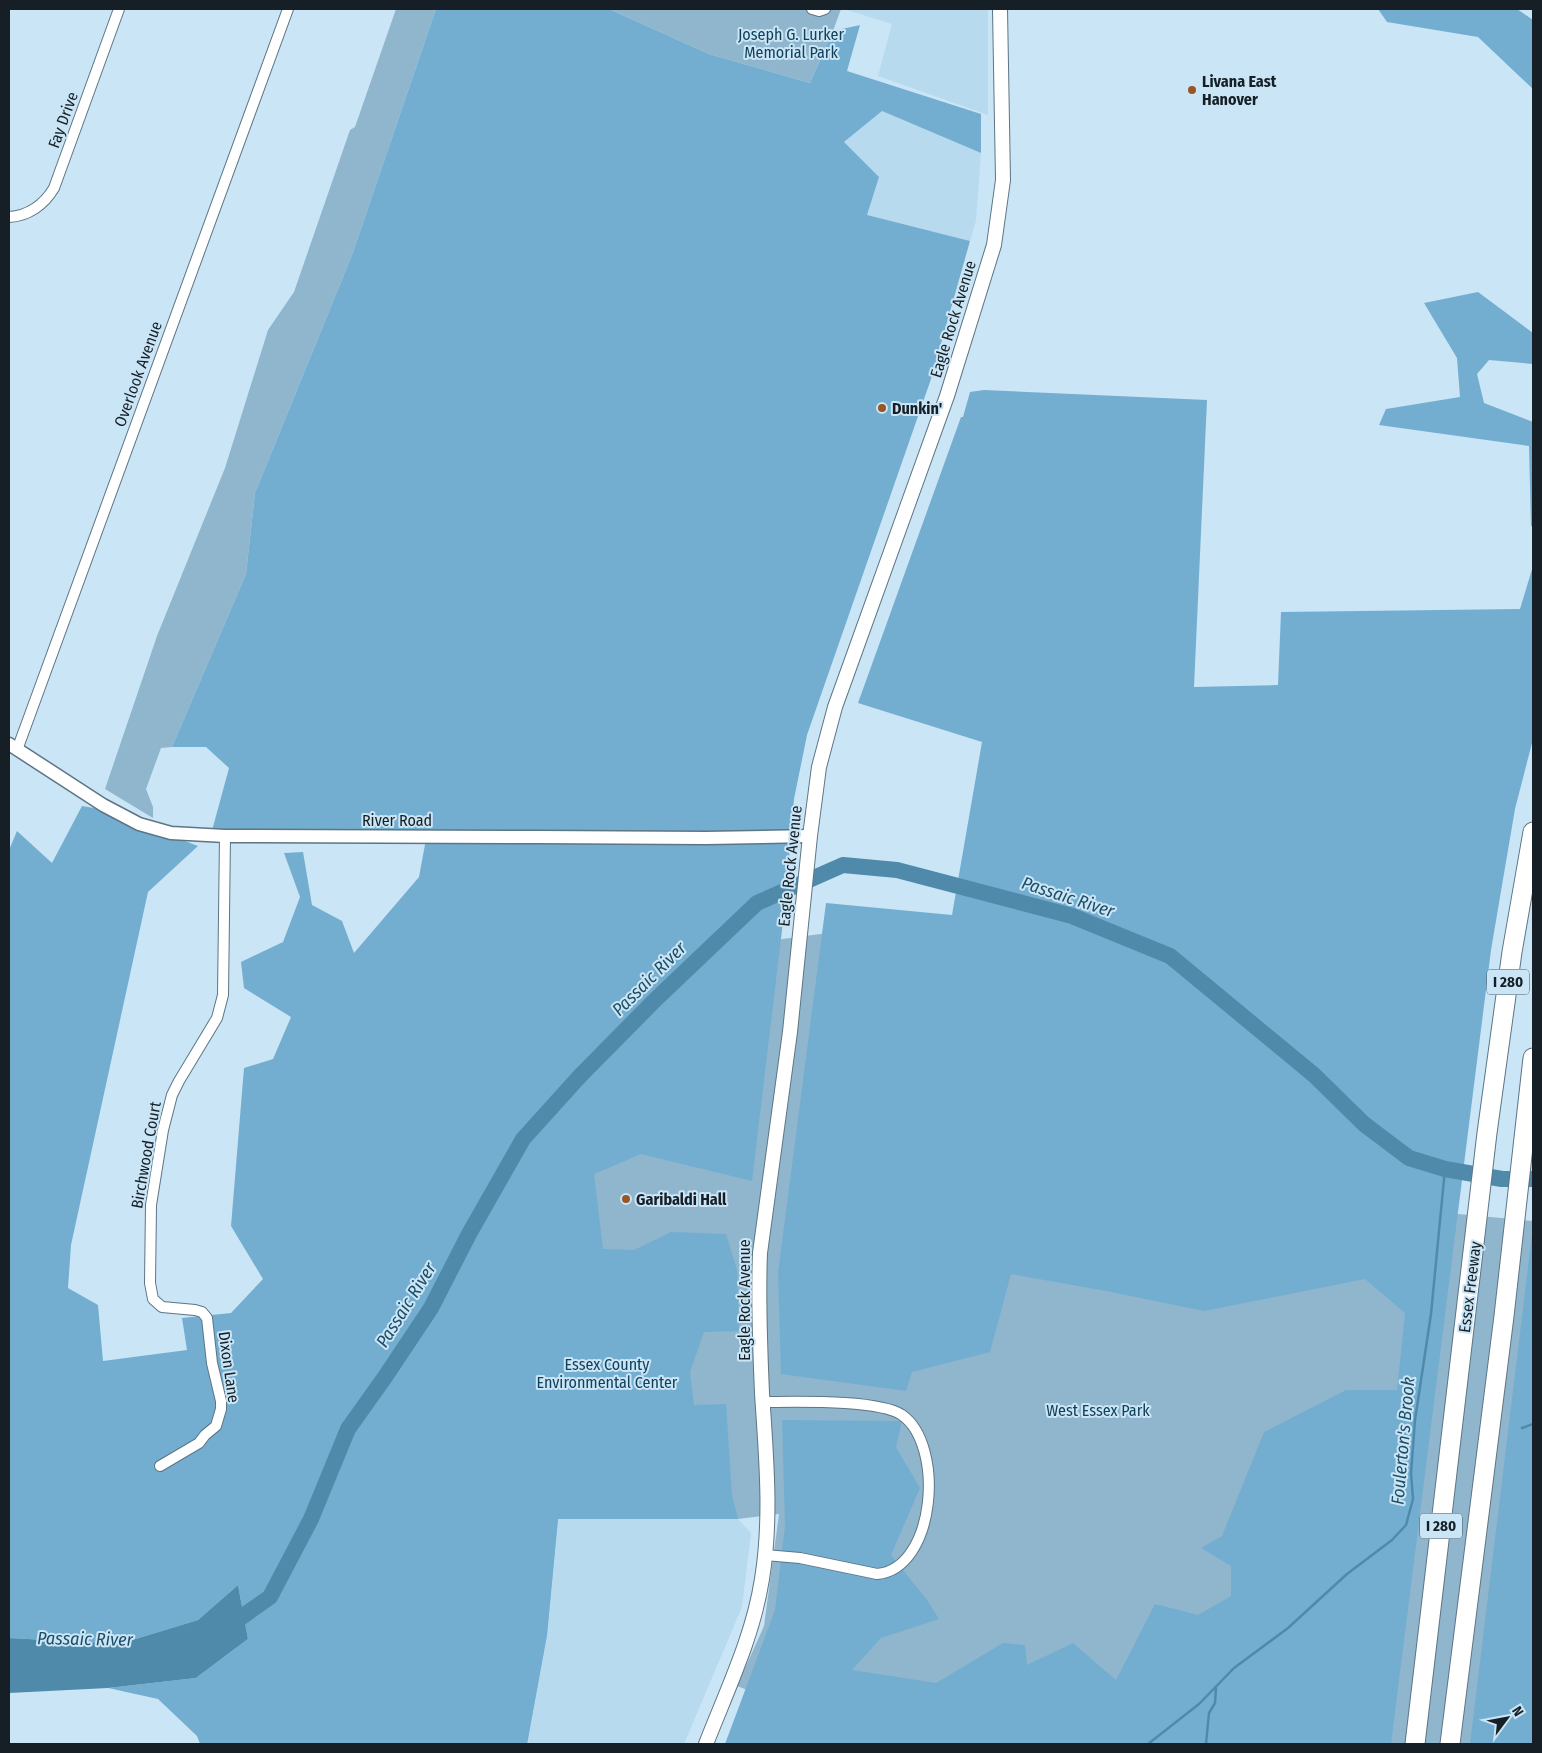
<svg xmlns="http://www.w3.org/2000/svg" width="1542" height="1753" font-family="'Fira Sans Condensed',sans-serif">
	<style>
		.built { fill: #b8daef }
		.green { fill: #8fb6cd }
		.forest { fill: #73aed1 }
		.water { fill: #508aab }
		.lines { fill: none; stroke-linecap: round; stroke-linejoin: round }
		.stream { stroke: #508aab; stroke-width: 2.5 }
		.river { stroke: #508aab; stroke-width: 16 }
		.minor-casing { stroke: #5d7584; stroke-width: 12 }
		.tertiary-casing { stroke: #5d7584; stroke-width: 15 }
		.secondary-casing { stroke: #5d7584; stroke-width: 16 }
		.motorway-casing { stroke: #5d7584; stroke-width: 21 }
		.minor { stroke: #fff; stroke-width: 10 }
		.tertiary { stroke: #fff; stroke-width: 12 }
		.secondary { stroke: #fff; stroke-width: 14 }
		.motorway { stroke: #fff; stroke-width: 19 }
		.poi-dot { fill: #985624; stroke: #cae5f6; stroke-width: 2 }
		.labels { text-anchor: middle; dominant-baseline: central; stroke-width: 4; stroke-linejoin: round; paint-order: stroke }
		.shield { fill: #cae5f6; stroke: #4b5a64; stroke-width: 1 }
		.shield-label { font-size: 15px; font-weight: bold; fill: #151f25 }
		.park-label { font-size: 16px; fill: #11415a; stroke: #cae5f6 }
		.poi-label { font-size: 16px; font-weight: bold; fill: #151f25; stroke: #cae5f6; text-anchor: start }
		.street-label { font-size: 16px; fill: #151f25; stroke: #cae5f6 }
		.water-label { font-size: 18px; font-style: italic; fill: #1e4d65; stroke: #cae5f6 }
	</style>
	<rect width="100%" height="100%" fill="#cae5f6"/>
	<!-- built -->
	<path class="built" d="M844 9H988V115L878 76 892 24Z
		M882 111 981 153 976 221 970 241 867 216 844 142Z
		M558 1519H738L751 1533 742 1607 684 1744H527L547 1635Z"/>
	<!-- green -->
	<path class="green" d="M396 9H436L352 255 255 493 246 574 172 747 161 748 146 789 153 807V818L105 789 157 636 225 468 268 330 294 292 350 130 355 127Z
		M609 9H841L833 31 810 83 709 54Z
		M881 926 1381 1207 1533 1221V1744H813L822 1718 737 1686 764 1626 779 1514 738 1519H558L547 1635 527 1744 541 1174 775 940Z"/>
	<!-- forest -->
	<path class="forest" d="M436 9H609L709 54 810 83 833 31 860 25 847 71 981 114V153L882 111 844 142 879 177 867 215 970 241 931 379 807 735 794 799 785 905 752 1181 641 1154 594 1174 603 1249 634 1250 671 1232 726 1234 737 1270 739 1331 704 1332 690 1372 694 1405 726 1404 732 1495 738 1519H558L547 1635 527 1744H200L197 1736 158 1699 108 1688 196 1678 248 1639 238 1585 198 1620 119 1644 9 1638V850L17 831 52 863 82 806 100 809 198 846 148 892 71 1245 68 1288 98 1305 103 1361 187 1350 182 1318 231 1313 263 1279 231 1226 244 1068 273 1059 291 1017 244 988 241 962 283 942 300 897 284 853 303 852 312 905 342 921 354 953 419 877 426 839 210 838 229 768 206 747H172L246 574 255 493 352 255Z
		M1378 9H1517L1533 20V89L1478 37 1387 22Z
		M1478 292 1533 333V364L1489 360 1477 374 1484 403 1533 422V527L1531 526 1529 446 1379 425 1386 409 1460 397 1457 358 1424 303Z
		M984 390 1207 400 1194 687 1278 685 1281 612 1520 609 1533 566V739L1515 809 1491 950 1391 1744H725L775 1610 785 1526 782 1420 902 1421 896 1447 920 1488 891 1555 927 1600 939 1619 881 1638 852 1670 936 1683 1003 1643 1025 1645 1027 1665 1073 1643 1116 1680 1155 1604 1198 1615 1231 1596V1566L1201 1548 1222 1536 1264 1432 1346 1390H1397L1405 1313 1365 1279 1204 1311 1106 1291 1011 1274 990 1352 912 1372 906 1391 781 1374 778 1273 826 903 952 915 982 742 858 703 961 417H963L970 392Z
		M1533 1226V1744H1470Z"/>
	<!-- water -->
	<path class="water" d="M238 1585 248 1639 196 1678 108 1688 9 1693V1638L119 1644 198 1620Z"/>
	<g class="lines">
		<!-- stream -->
		<path class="stream" d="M1522 1428 1533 1424
			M1148 1744 1199 1704 1234 1668 1288 1628 1347 1574 1392 1540 1406 1525 1413 1499 1411 1473 1415 1420 1431 1314 1445 1169
			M1206 1744 1209 1713 1215 1703 1216 1688"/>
		<!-- river -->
		<path class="river" d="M226 1628 270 1597 311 1519 348 1429 385 1377 431 1308 469 1234 523 1139 579 1077 655 1000 757 903 843 865 897 870 1072 916 1170 956 1314 1075 1364 1124 1409 1158 1445 1169 1502 1179H1533"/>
		<defs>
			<path id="minor" d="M812 9 819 11 825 9
				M9 217C28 216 44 205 54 188L119 9
				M17 750 288 9
				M763 1402C794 1402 878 1399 902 1415 945 1445 936 1569 877 1574L800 1558 765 1555
				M160 1466 199 1443 205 1435 216 1426 221 1409V1401L212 1363 207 1318 202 1312 195 1310 162 1307 153 1299 150 1283 151 1205 163 1130 172 1095 179 1081 217 1018 223 995 225 836"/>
			<path id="tertiary" d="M9 744 103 805 139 824 171 833 225 836 537 837 706 838 810 836"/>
			<path id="secondary" d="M706 1744C727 1690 753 1637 762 1579 772 1518 766 1455 762 1393 760 1347 758 1300 760 1253L790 1032 810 836 819 767 835 707 947 396 994 245 1003 180 1000 9"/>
			<path id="motorway" d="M1415 1744 1487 1133 1512 952 1533 832
				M1450 1744 1504 1316 1533 1058"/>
		</defs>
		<!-- minor casing -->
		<use href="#minor" class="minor-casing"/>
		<!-- tertiary casing -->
		<use href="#tertiary" class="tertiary-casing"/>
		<!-- secondary casing -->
		<use href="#secondary" class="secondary-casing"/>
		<!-- motorway casing -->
		<use href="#motorway" class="motorway-casing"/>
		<!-- minor -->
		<use href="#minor" class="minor"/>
		<!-- tertiary -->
		<use href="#tertiary" class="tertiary"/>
		<!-- secondary -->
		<use href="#secondary" class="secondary"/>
		<!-- motorway -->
		<use href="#motorway" class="motorway"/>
	</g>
	<!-- markers -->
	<g class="poi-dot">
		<circle cx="1192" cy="90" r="5"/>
		<circle cx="882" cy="408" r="5"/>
		<circle cx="626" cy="1199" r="5"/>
	</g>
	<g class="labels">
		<!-- shield labels -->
		<g class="shield">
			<rect x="1487" y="969.5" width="42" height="25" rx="4"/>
			<rect x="1420" y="1513.5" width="42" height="25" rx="4"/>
		</g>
		<g class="shield-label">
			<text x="1508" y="982">I 280</text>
			<text x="1441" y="1526">I 280</text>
		</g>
		<!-- park labels -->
		<g class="park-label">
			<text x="791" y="34">Joseph G. Lurker<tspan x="791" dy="18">Memorial Park</tspan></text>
			<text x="607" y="1364">Essex County<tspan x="607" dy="18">Environmental Center</tspan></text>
			<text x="1098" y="1410">West Essex Park</text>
		</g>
		<!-- poi labels -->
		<g class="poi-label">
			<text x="1202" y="81">Livana East<tspan x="1202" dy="18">Hanover</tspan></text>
			<text x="892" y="408">Dunkin'</text>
			<text x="636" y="1199">Garibaldi Hall</text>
		</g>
		<!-- street labels -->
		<g class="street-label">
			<text transform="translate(63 120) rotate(-70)">Fay Drive</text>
			<text transform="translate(953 319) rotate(-73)">Eagle Rock Avenue</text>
			<text transform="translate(138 374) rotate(-70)">Overlook Avenue</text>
			<text x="397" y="820">River Road</text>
			<text transform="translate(790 866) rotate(-84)">Eagle Rock Avenue</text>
			<text transform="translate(146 1155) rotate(-80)">Birchwood Court</text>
			<text transform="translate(1470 1287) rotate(-83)">Essex Freeway</text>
			<text transform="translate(744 1300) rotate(-90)">Eagle Rock Avenue</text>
			<text transform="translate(229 1367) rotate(82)">Dixon Lane</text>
		</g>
		<!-- water labels -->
		<g class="water-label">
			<text transform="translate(1068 897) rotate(18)">Passaic River</text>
			<text transform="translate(649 979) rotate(-45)">Passaic River</text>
			<text transform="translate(406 1305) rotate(-58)">Passaic River</text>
			<text transform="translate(1403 1441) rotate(-85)">Foulerton's Brook</text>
			<text transform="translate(85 1639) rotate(1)">Passaic River</text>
		</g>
	</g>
	<!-- border -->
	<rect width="1542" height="1753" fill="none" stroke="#151f25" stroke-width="20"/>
	<!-- north arrow -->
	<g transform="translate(1507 1718) rotate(58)" stroke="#cae5f6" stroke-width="4" paint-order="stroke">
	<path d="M0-4L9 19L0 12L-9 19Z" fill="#151f25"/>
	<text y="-8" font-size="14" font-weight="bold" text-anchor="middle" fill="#151f25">N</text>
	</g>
</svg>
